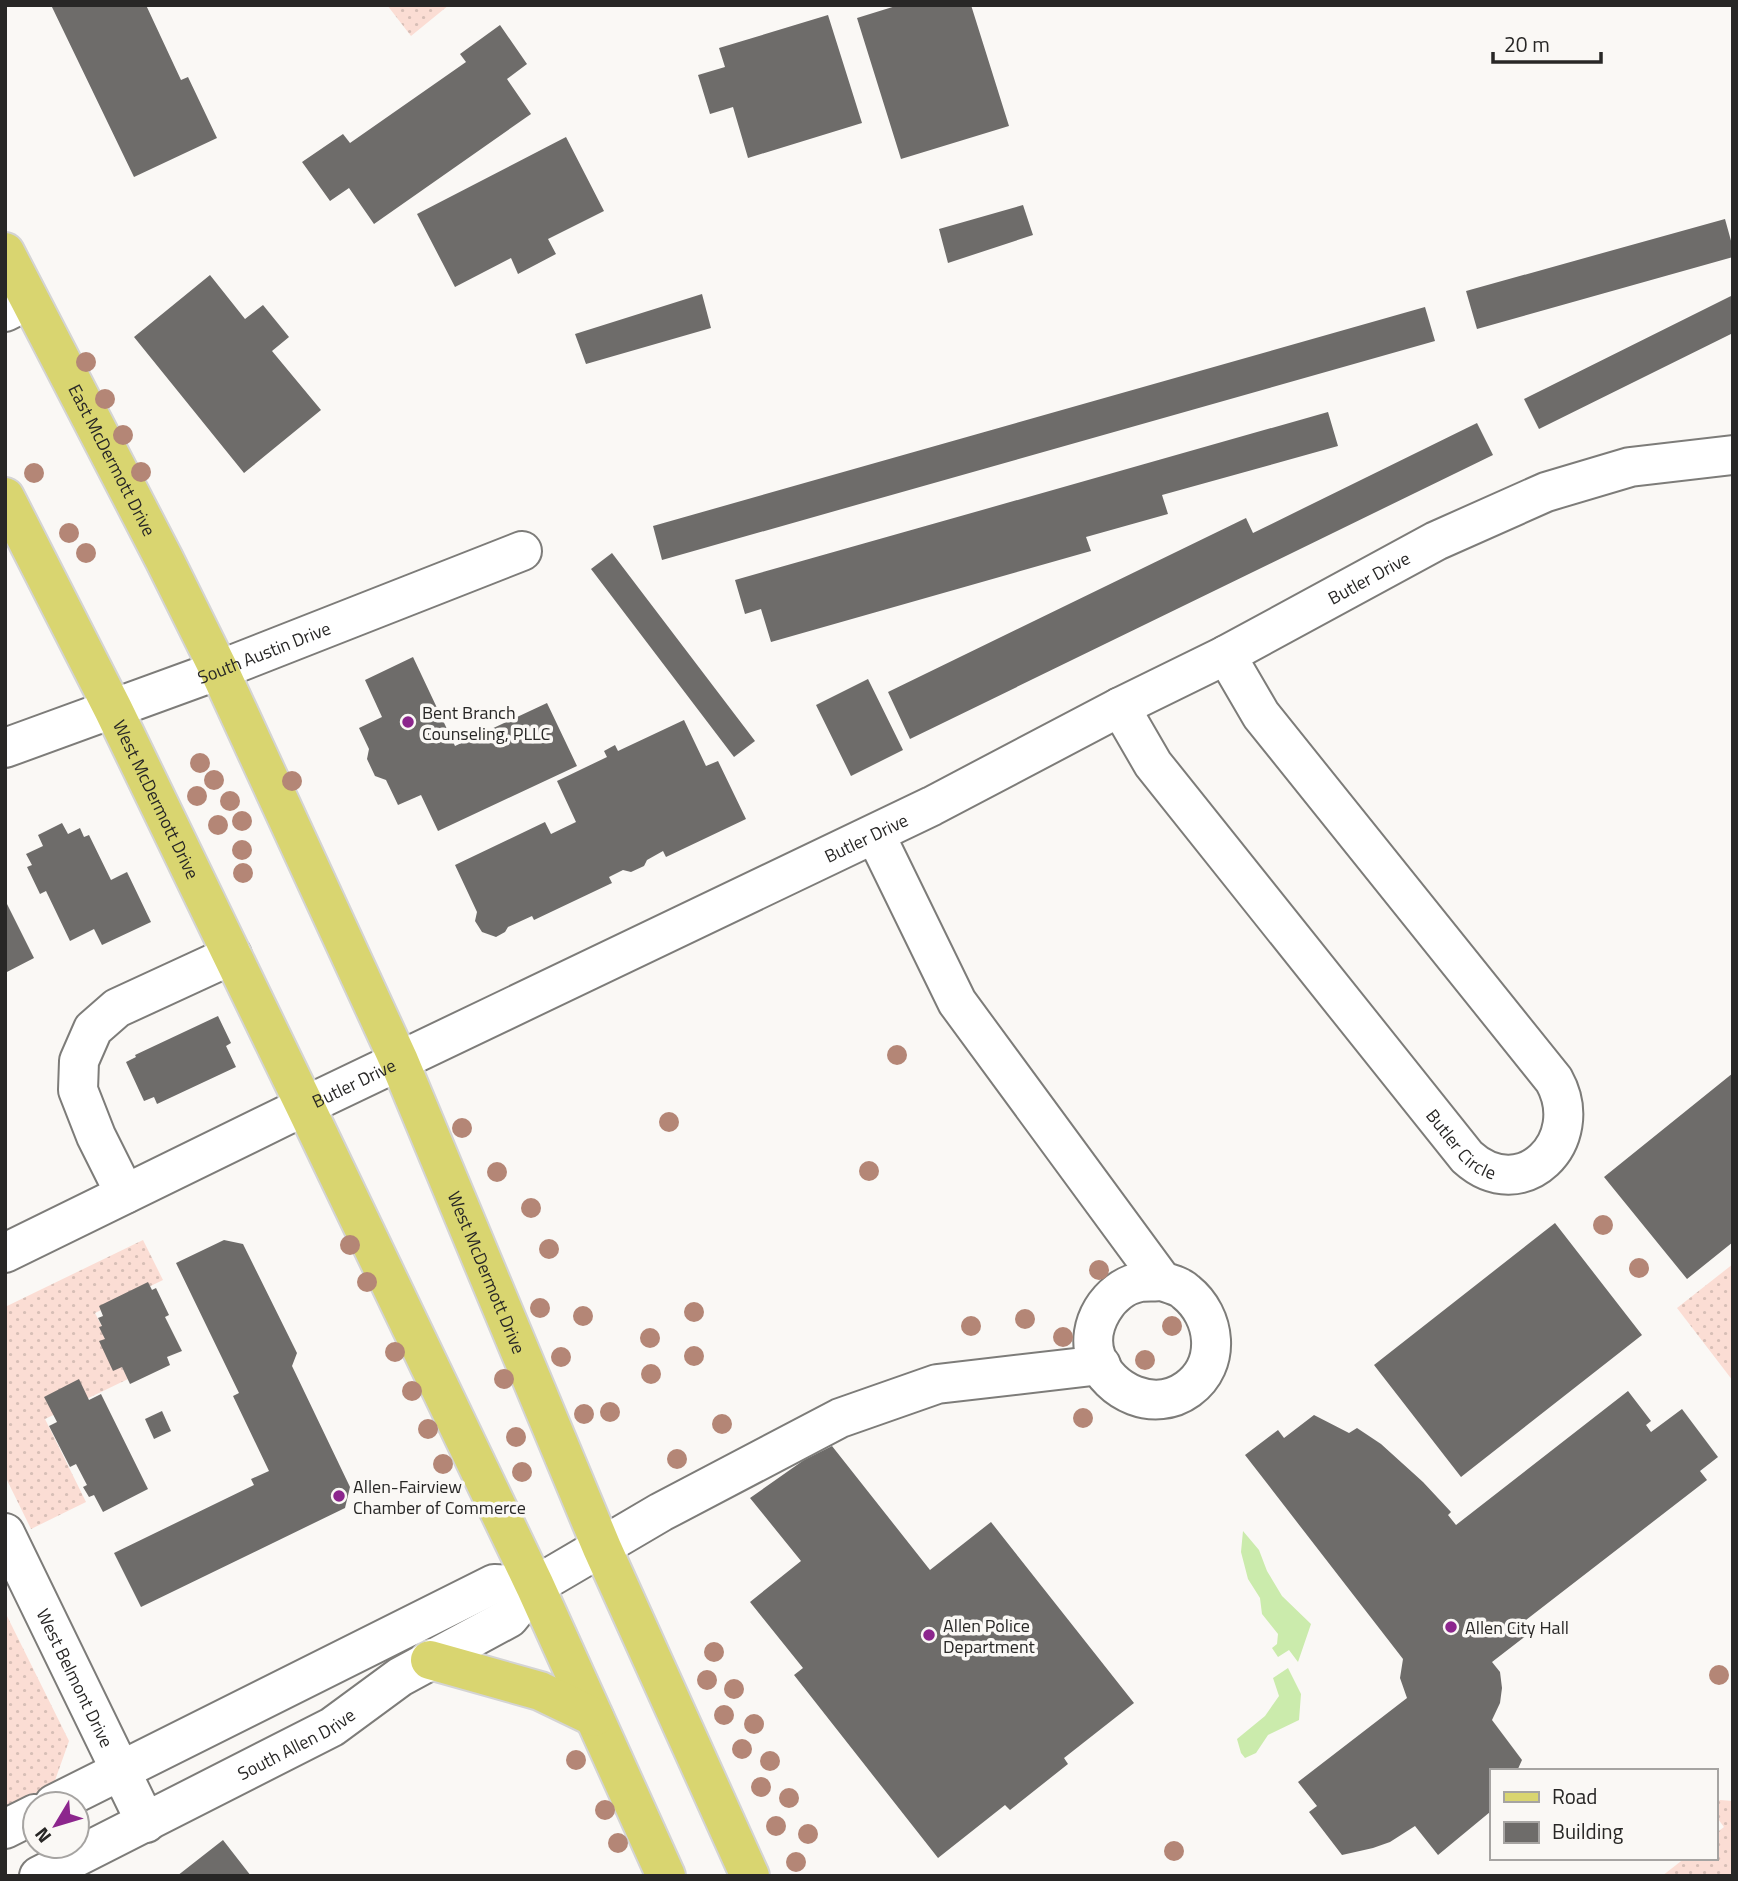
<svg xmlns="http://www.w3.org/2000/svg" width="1738" height="1881" font-family="'Titillium Web',sans-serif">
	<style>
		.grass { fill: url(#grass-dots) }
		.water { fill: #cbebac }
		.building { fill: #6e6c6a }
		.lines { fill: none; stroke-linecap: round; stroke-linejoin: round }
		.minor-casing { stroke: #7d7c79; stroke-width: 42 }
		.major-casing { stroke: #d4d4d4; stroke-width: 42 }
		.minor { stroke: #fff; stroke-width: 38 }
		.major { stroke: #d9d570; stroke-width: 38 }
		.tree { fill: #b48676 }
		.poi-dot { fill: #8c268d; stroke: #faf8f5; stroke-width: 2.5 }
		.labels { text-anchor: middle; dominant-baseline: central; stroke-width: 7; stroke-linejoin: round; paint-order: stroke }
		.street-label { font-size: 18px; fill: #282726; stroke: #faf8f5 }
		.poi-label { font-size: 18px; fill: #282726; stroke: #faf8f5; text-anchor: start }
	</style>
	<defs>
		<pattern id="grass-dots" width="8" height="8" patternUnits="userSpaceOnUse" patternTransform="scale(1.75)"><rect width="8" height="8" fill="#fbddd4"/><path d="M2 2h.1M6 6h.1" fill="none" stroke="#d7beb6" stroke-width="1.8" stroke-linecap="round"/></pattern>
	</defs>
	<rect width="100%" height="100%" fill="#faf8f5"/>
	<!-- grass -->
	<path class="grass" d="M387 5H449L411 36Z
		M143 1240 163 1280 95 1313 128 1379 45 1419 86 1502 31 1529 5 1476V1307Z
		M1733 1264V1381L1677 1308Z
		M5 1612 69 1741 53 1786 5 1809Z
		M1720 1800 1733 1801V1874L1730 1876H1662L1685 1858H1715V1834L1724 1827 1715 1815V1804Z"/>
	<!-- water -->
	<path class="water" d="M1243 1531 1259 1550 1267 1571 1282 1596 1311 1624 1298 1662 1289 1650 1278 1657 1272 1648 1277 1644 1278 1634 1262 1614 1260 1598 1248 1579 1241 1552Z
		M1288 1668 1301 1694 1299 1720 1268 1735 1256 1753 1245 1758 1241 1753 1237 1739 1265 1716 1279 1696 1273 1678Z"/>
	<!-- building -->
	<path class="building" d="M51 5H146L181 80 188 77 217 138 134 177Z
		M899 5H971L1009 126 901 159 857 18Z
		M828 15 862 123 748 158 733 107 710 114 698 75 725 67 719 48Z
		M500 25 527 64 507 79 531 114 374 224 349 188 330 201 302 162 343 134 350 143 466 62 460 54Z
		M566 137 604 211 548 239 556 254 518 274 511 258 455 287 417 214Z
		M1023 205 1033 235 948 263 939 229Z
		M1725 219 1733 248V257L1477 329 1466 291Z
		M210 275 245 319 263 305 289 337 272 351 321 410 244 473 134 337Z
		M702 294 711 328 586 364 575 334Z
		M1733 295V333L1539 429 1524 399Z
		M1425 307 1435 341 662 560 653 526Z
		M1328 412 1338 446 1162 495 1168 514 1086 537 1091 551 771 642 761 609 745 614 735 580Z
		M1477 423 1493 455 910 739 888 692 1246 518 1253 533Z
		M612 553 755 741 734 757 591 569Z
		M413 657 455 746 547 703 577 766 438 831 421 795 398 805 386 780 375 776 367 759 369 749 359 728 382 717 365 680Z
		M868 679 903 750 851 776 816 705Z
		M684 720 706 766 718 761 746 819 666 857 663 851 647 860 644 866 631 872 623 870 609 877 612 883 534 920 532 916 508 927 505 932 496 937 482 932 475 921 477 912 455 865 545 822 551 834 576 822 557 781 607 757 604 751 615 745 618 751Z
		M62 823 68 834 80 828 84 837 89 835 111 880 127 872 151 922 102 945 94 929 70 941 46 891 40 894 27 867 32 865 26 854 43 846 38 835Z
		M5 900 34 958 5 973Z
		M218 1016 231 1043 226 1046 236 1067 157 1104 154 1097 144 1101 126 1062 136 1057 135 1055Z
		M1733 1073V1242L1687 1279 1604 1177Z
		M1555 1223 1642 1335 1461 1477 1374 1365Z
		M224 1240 243 1244 297 1353 292 1366 350 1487 345 1508 141 1607 114 1553 254 1485 251 1479 269 1471 233 1396 239 1393 176 1263Z
		M148 1282 152 1290 156 1288 169 1315 165 1317 182 1351 167 1357 170 1365 130 1384 122 1367 113 1371 99 1341 105 1339 99 1327 102 1326 98 1318 103 1316 99 1306Z
		M79 1379 89 1400 101 1394 148 1489 103 1512 94 1495 89 1497 83 1487 87 1485 76 1464 70 1467 49 1426 57 1422 44 1397Z
		M1628 1391 1651 1421 1646 1425 1651 1432 1682 1409 1718 1457 1700 1471 1707 1480 1522 1623 1527 1635 1492 1662 1500 1672 1502 1688 1500 1703 1492 1720 1522 1760 1517 1771H1491L1490 1812 1438 1855 1415 1826 1390 1842 1373 1848 1342 1855 1309 1812 1317 1806 1298 1782 1407 1698 1400 1678 1403 1659 1245 1455 1278 1430 1284 1438 1314 1415 1349 1433 1357 1428 1381 1444 1423 1482 1451 1512 1448 1515 1456 1525Z
		M162 1411 171 1431 154 1439 145 1419Z
		M832 1446 930 1570 991 1522 1134 1703 1064 1758 1068 1764 1010 1810 1005 1805 938 1858 794 1675 803 1668 750 1602 801 1561 750 1498 804 1460Z
		M223 1840 251 1876H177Z"/>
	<g class="lines">
		<defs>
			<g id="minor">
				<path d="M5 312 29 300"/>
				<path id="s1" d="M1120 707 1153 764 1467 1157C1522 1207 1588 1141 1554 1080L1261 715 1226 655"/>
				<path id="s2" d="M5 748 219 670 522 551"/>
				<path d="M875 834 957 1002 1162 1281C1170 1284 1180 1286 1186 1292 1216 1316 1222 1364 1188 1389 1155 1413 1109 1393 1096 1357 1085 1326 1109 1288 1140 1282 1147 1281 1155 1282 1162 1281"/>
				<path d="M125 1194 96 1136 78 1090 79 1061 93 1029 117 1008 232 955"/>
				<path id="s3" d="M5 1253 305 1106 932 806 1120 707 1226 655 1436 541 1546 492 1630 467 1733 455"/>
				<path id="s4" d="M5 1533 146 1823"/>
				<path d="M54 1804 494 1584 535 1586"/>
				<path d="M5 1829 35 1814"/>
				<path id="s5" d="M39 1876 332 1727 400 1677 509 1618 535 1586 661 1512 840 1418 937 1384 1101 1365"/>
			</g>
			<g id="major">
				<path id="s6" d="M5 252 164 559 219 670 399 1061 602 1548 750 1876"/>
				<path id="s7" d="M5 497 113 709 305 1106 535 1586 666 1876"/>
				<path d="M430 1660 540 1691 594 1717"/>
			</g>
		</defs>
		<!-- minor casing -->
		<use href="#minor" class="minor-casing"/>
		<!-- major casing -->
		<use href="#major" class="major-casing"/>
		<!-- minor -->
		<use href="#minor" class="minor"/>
		<!-- major -->
		<use href="#major" class="major"/>
	</g>
	<!-- trees -->
	<g class="tree">
		<circle cx="86" cy="362" r="10"/>
		<circle cx="105" cy="399" r="10"/>
		<circle cx="123" cy="435" r="10"/>
		<circle cx="141" cy="472" r="10"/>
		<circle cx="34" cy="473" r="10"/>
		<circle cx="69" cy="533" r="10"/>
		<circle cx="86" cy="553" r="10"/>
		<circle cx="200" cy="763" r="10"/>
		<circle cx="214" cy="780" r="10"/>
		<circle cx="292" cy="781" r="10"/>
		<circle cx="197" cy="796" r="10"/>
		<circle cx="230" cy="801" r="10"/>
		<circle cx="242" cy="821" r="10"/>
		<circle cx="218" cy="825" r="10"/>
		<circle cx="242" cy="850" r="10"/>
		<circle cx="243" cy="873" r="10"/>
		<circle cx="897" cy="1055" r="10"/>
		<circle cx="669" cy="1122" r="10"/>
		<circle cx="462" cy="1128" r="10"/>
		<circle cx="869" cy="1171" r="10"/>
		<circle cx="497" cy="1172" r="10"/>
		<circle cx="531" cy="1208" r="10"/>
		<circle cx="1603" cy="1225" r="10"/>
		<circle cx="350" cy="1245" r="10"/>
		<circle cx="549" cy="1249" r="10"/>
		<circle cx="1639" cy="1268" r="10"/>
		<circle cx="1099" cy="1270" r="10"/>
		<circle cx="367" cy="1282" r="10"/>
		<circle cx="540" cy="1308" r="10"/>
		<circle cx="694" cy="1312" r="10"/>
		<circle cx="583" cy="1316" r="10"/>
		<circle cx="1025" cy="1319" r="10"/>
		<circle cx="971" cy="1326" r="10"/>
		<circle cx="1172" cy="1326" r="10"/>
		<circle cx="1063" cy="1337" r="10"/>
		<circle cx="650" cy="1338" r="10"/>
		<circle cx="395" cy="1352" r="10"/>
		<circle cx="694" cy="1356" r="10"/>
		<circle cx="561" cy="1357" r="10"/>
		<circle cx="1145" cy="1360" r="10"/>
		<circle cx="651" cy="1374" r="10"/>
		<circle cx="504" cy="1379" r="10"/>
		<circle cx="412" cy="1391" r="10"/>
		<circle cx="610" cy="1412" r="10"/>
		<circle cx="584" cy="1414" r="10"/>
		<circle cx="1083" cy="1418" r="10"/>
		<circle cx="722" cy="1424" r="10"/>
		<circle cx="428" cy="1429" r="10"/>
		<circle cx="516" cy="1437" r="10"/>
		<circle cx="677" cy="1459" r="10"/>
		<circle cx="443" cy="1464" r="10"/>
		<circle cx="522" cy="1472" r="10"/>
		<circle cx="714" cy="1652" r="10"/>
		<circle cx="1719" cy="1675" r="10"/>
		<circle cx="707" cy="1680" r="10"/>
		<circle cx="734" cy="1689" r="10"/>
		<circle cx="724" cy="1715" r="10"/>
		<circle cx="754" cy="1724" r="10"/>
		<circle cx="742" cy="1749" r="10"/>
		<circle cx="576" cy="1760" r="10"/>
		<circle cx="770" cy="1761" r="10"/>
		<circle cx="761" cy="1787" r="10"/>
		<circle cx="789" cy="1798" r="10"/>
		<circle cx="605" cy="1810" r="10"/>
		<circle cx="776" cy="1826" r="10"/>
		<circle cx="808" cy="1834" r="10"/>
		<circle cx="618" cy="1843" r="10"/>
		<circle cx="1174" cy="1851" r="10"/>
		<circle cx="796" cy="1862" r="10"/>
	</g>
	<!-- markers -->
	<g class="poi-dot">
		<circle cx="408" cy="722" r="7"/>
		<circle cx="339" cy="1496" r="7"/>
		<circle cx="1451" cy="1627" r="7"/>
		<circle cx="929" cy="1635" r="7"/>
	</g>
	<g class="labels">
		<!-- street labels -->
		<g class="street-label">
			<text stroke="none"><textPath href="#s6" startOffset="234">East McDermott Drive</textPath></text>
			<text stroke="none"><textPath href="#s3" startOffset="1522">Butler Drive</textPath></text>
			<text stroke="none"><textPath href="#s2" startOffset="276">South Austin Drive</textPath></text>
			<text stroke="none"><textPath href="#s7" startOffset="338">West McDermott Drive</textPath></text>
			<text stroke="none"><textPath href="#s3" startOffset="956">Butler Drive</textPath></text>
			<text stroke="none"><textPath href="#s3" startOffset="388">Butler Drive</textPath></text>
			<text stroke="none"><textPath href="#s1" startOffset="556">Butler Circle</textPath></text>
			<text stroke="none"><textPath href="#s6" startOffset="1129">West McDermott Drive</textPath></text>
			<text stroke="none"><textPath href="#s4" startOffset="161">West Belmont Drive</textPath></text>
			<text stroke="none"><textPath href="#s5" startOffset="289">South Allen Drive</textPath></text>
		</g>
		<!-- poi labels -->
		<g class="poi-label">
			<text x="422" y="712">Bent Branch<tspan x="422" dy="21">Counseling, PLLC</tspan></text>
			<text x="353" y="1486">Allen-Fairview<tspan x="353" dy="21">Chamber of Commerce</tspan></text>
			<text x="943" y="1625">Allen Police<tspan x="943" dy="21">Department</tspan></text>
			<text x="1465" y="1627">Allen City Hall</text>
		</g>
	</g>
	<!-- border -->
	<rect width="1738" height="1881" fill="none" stroke="#282726" stroke-width="14"/>
	<!-- legend -->
	<rect x="1490" y="1769" width="228" height="91" fill="#faf8f5" stroke="#a6a4a2" stroke-width="2"/>
	<rect x="1504" y="1792" width="35" height="10" fill="#d9d570" stroke="#a6a4a2" stroke-width="2"/>
	<text x="1552" y="1804" font-size="21" fill="#282726">Road</text>
	<rect x="1504" y="1822" width="35" height="21" fill="#6e6c6a" stroke="#a6a4a2" stroke-width="2"/>
	<text x="1552" y="1839" font-size="21" fill="#282726">Building</text>
	<!-- north arrow -->
	<g transform="translate(56 1825) rotate(232)"><circle r="33" fill="#faf8f5" stroke="#a6a4a2" stroke-width="2"/>
	<path d="M0-5L12 26L0 18L-12 26Z" fill="#8c268d"/>
	<text y="-10" font-size="19" font-weight="bold" text-anchor="middle" fill="#282726">N</text>
	</g>
	<!-- scale -->
	<path d="M1493 52v10h108v-10" fill="none" stroke="#282726" stroke-width="3.5"/>
	<text x="1504" y="52" font-size="21" fill="#282726" stroke="#faf8f5" stroke-width="5" paint-order="stroke">20 m</text>
</svg>
